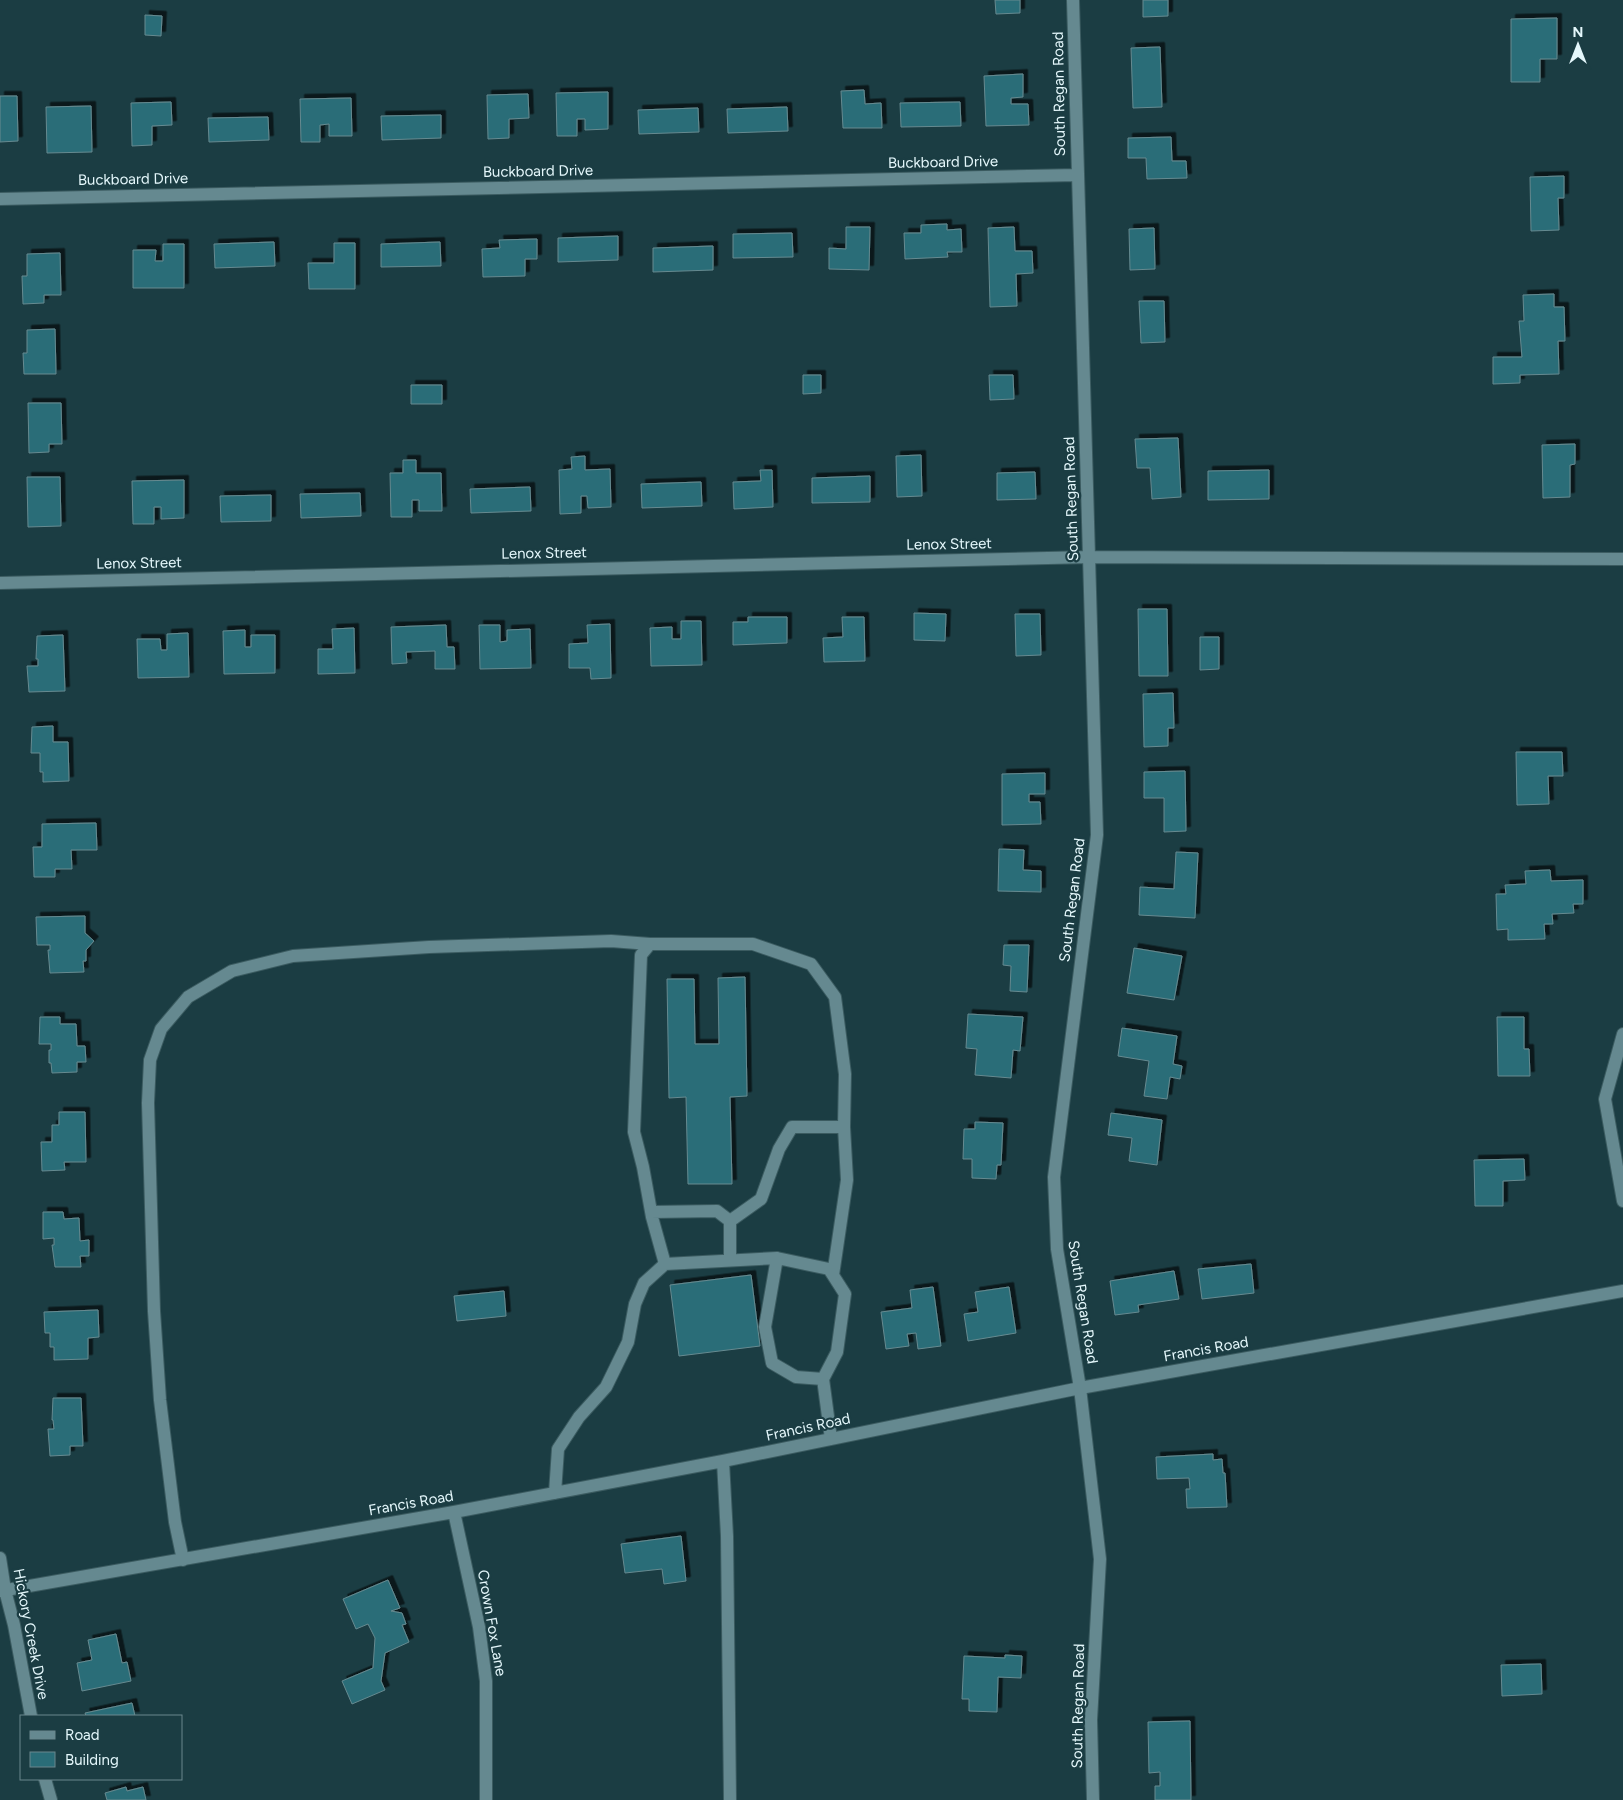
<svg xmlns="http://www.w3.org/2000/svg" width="1623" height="1800" font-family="Figtree,sans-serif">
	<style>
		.building { fill: #2a6d78; stroke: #668a90; filter: url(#shadow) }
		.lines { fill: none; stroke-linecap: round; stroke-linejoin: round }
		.minor-casing { stroke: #3b5b60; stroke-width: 14 }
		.minor { stroke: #658990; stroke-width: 12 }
		.labels { text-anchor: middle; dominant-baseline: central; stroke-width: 4.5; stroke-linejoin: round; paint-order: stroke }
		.street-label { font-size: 15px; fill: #e4f7fb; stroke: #1b3d43 }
	</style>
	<defs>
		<filter id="shadow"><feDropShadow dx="4.5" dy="-4.5" stdDeviation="0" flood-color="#0009"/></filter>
	</defs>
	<rect width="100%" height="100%" fill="#1b3d43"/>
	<!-- building -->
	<path class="building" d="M995 0H1020V13L996 14Z
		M1143 0H1168V16L1143 17Z
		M145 15 162 16 161 36 145 35Z
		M1557 18V59H1540V82H1511V19Z
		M1160 47 1162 107 1133 108 1131 48Z
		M1023 74V97L1011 98V104H1028L1029 125 986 126 984 76Z
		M864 90 865 104 881 103 882 128H843L841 91Z
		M608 92V129L585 130V119H577V136H557L556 93Z
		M528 94 529 118 509 119V138L488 139 487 95Z
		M0 96H17L18 141 0 142Z
		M351 98 352 136H329V124L320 125V142H301L300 99Z
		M171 102 172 125 152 126V145L132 146 131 103Z
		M960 102 961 126 901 127 900 103Z
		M91 106 92 152 47 153 46 107Z
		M787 107 788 131 728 133 727 109Z
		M698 108 699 132 639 134 638 110Z
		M441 115V138L382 140 381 116Z
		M268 117 269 140 209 142 208 118Z
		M1171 137 1172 161H1186L1187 178 1147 179 1146 158H1128V138Z
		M1564 176V198H1558L1559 230 1531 231 1530 177Z
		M947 224V230L961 229 962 252H947L948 257 905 259 904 233H921V225Z
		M846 227H870L869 270 829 269V248L846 249Z
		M1014 227 1015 251H1032L1033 273 1016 274 1017 306 990 307 988 228Z
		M1154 228 1155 269 1130 270 1129 229Z
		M792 233 793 257 733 258V234Z
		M618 236V260L558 262V238Z
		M537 239V259H525V276L483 277 482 249 500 248 499 240Z
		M274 242 275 266 215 268 214 244Z
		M440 242 441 266 381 267V244Z
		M334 243H355V289H309L308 263H334Z
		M163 244H184V288H133V250H156L155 261H163Z
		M713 246V270L653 272V248Z
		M60 253 61 295H44V303L23 304 22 276H27V254Z
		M1554 294V307H1564L1565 341H1558L1559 374 1520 375V383L1493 384V357H1522L1519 321H1524L1523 295Z
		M1139 301H1164L1165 342 1141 343Z
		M55 329 56 374H24L23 353H27V330Z
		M803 375H821V393L803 394Z
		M989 375H1013L1014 399 990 400Z
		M411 385H442V404H411Z
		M28 403H61L62 444H49V452L29 453Z
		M1178 438 1181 497 1152 499 1150 468H1137L1135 439Z
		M1575 444V464L1570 465V497L1543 498 1542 445Z
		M921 455 922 496 897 497 896 456Z
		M585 456V470L610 469 611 507 588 508 587 496H581V513L560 514 559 470 572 469 571 457Z
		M403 460H416V473H441L442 511H419V500H412V517H391L390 473H403Z
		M760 470H772L773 507 734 509 733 482 761 481Z
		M1269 470V499L1208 500V471Z
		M1035 472 1036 499 997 500V473Z
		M870 476V502L812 503V478Z
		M27 477H60L61 526 28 527Z
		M184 480V518L161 519V507H154V524H133L132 481Z
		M701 482 702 506 642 508 641 484Z
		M530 487 531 511 471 513 470 489Z
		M360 493 361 516 301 518 300 494Z
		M271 495V521L221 522 220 496Z
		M1138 609H1167L1168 676H1139Z
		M914 613 946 614 945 641 914 640Z
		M1015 614H1040L1041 655 1016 656Z
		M748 617H787V643L733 645V622H748Z
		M842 617H864L865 661 824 662 823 638 843 637Z
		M681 621H701L702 665 651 666 650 628 672 627V639H681Z
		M610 624 611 678 591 679 590 668H569V644L588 643 587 625Z
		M446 625 447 647H454L455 669H435V651L406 652 407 663 392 664 391 627Z
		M479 625H500V642L507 641V630L530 629 531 668 480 669Z
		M354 628 355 673 318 674V649H333L332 629Z
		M245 630V647H251V635H275V673L224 674 223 631Z
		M188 633 189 677 138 678 137 639H160L161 650H167V634Z
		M63 635 65 691 29 692 27 666H38V659H36L37 636Z
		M1200 637H1219V669L1200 670Z
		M1173 693 1174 728H1168V746L1144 747 1143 694Z
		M53 726V742H68L69 781 43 782V772H40V753H31L32 727Z
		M1516 752H1562L1563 776H1548L1549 804 1517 805Z
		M1185 771 1186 831 1164 832V798H1144V772Z
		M1045 773V794H1029V802H1040L1041 824 1002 825V774Z
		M96 823 97 850H71L72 869H55V877H34L33 847H42V824Z
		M999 849 1024 850 1023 870 1041 871V892L998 891Z
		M1176 852 1198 853 1195 918 1139 915 1140 887 1174 889Z
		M1550 870 1551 881 1583 880V904H1573L1574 913 1552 914 1553 924H1544L1545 939 1508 940V929L1497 930 1496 894H1506L1505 885 1526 884 1525 871Z
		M85 916V933L94 941 86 950V961H83L84 972 50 973 48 950H50V945H37L36 917Z
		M1004 945H1029L1027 992 1010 991 1011 966 1003 965Z
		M1134 948 1182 956 1174 1000 1127 993Z
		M745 977 747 1096 730 1097 732 1184H688L686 1097 669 1098 667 979H694L695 1044H719L718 978Z
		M968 1014 1023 1017 1020 1051 1013 1050 1011 1078 975 1075 977 1049 966 1048Z
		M40 1017H60V1024H76L77 1046H85L86 1062H77V1072L52 1073 51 1063H49V1050H51V1044H39Z
		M1497 1017H1524V1049H1529L1530 1076H1498Z
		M1122 1028 1177 1036 1173 1064 1182 1066 1180 1079 1170 1077 1167 1099 1144 1096 1149 1061 1118 1056Z
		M59 1112H85L86 1162H64L65 1170 42 1171 41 1142H52V1125H59Z
		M1111 1113 1162 1120 1157 1165 1129 1161 1132 1138 1108 1135Z
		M975 1122 1003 1123 1001 1165H997L996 1179 972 1178V1159H963L964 1129H975Z
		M1524 1159 1525 1180 1503 1181V1206H1475L1474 1160Z
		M43 1212H63L64 1219 79 1218 80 1241 89 1240V1256H80L81 1267H55L52 1245H54V1238L43 1239Z
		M1251 1264 1254 1293 1202 1299 1198 1269Z
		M1174 1271 1179 1299 1138 1305 1139 1312 1115 1315 1110 1281Z
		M751 1275 760 1346 679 1356 670 1285Z
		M933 1287 941 1346 918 1349 916 1333 907 1334 909 1346 886 1349 881 1312 912 1308 910 1290Z
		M1009 1287 1016 1333 968 1341 964 1314 978 1312 975 1292Z
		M504 1291 506 1316 457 1321 454 1296Z
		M98 1310 99 1337 88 1338V1359L54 1360V1347H50V1333H45L44 1312Z
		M53 1398H81L83 1446H70V1455L50 1456 48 1429H54L53 1420H52Z
		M1213 1454V1460L1222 1459 1223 1473H1225L1227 1507 1187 1508 1186 1489H1190L1189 1478 1157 1479 1156 1457Z
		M681 1536 686 1581 664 1584 662 1569 625 1573 621 1544Z
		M388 1580 400 1608 391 1611 402 1613 406 1624 402 1625 409 1642 385 1653 381 1681 385 1690 352 1704 342 1681 373 1668 375 1638 368 1624 356 1629 343 1599Z
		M116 1634 122 1663 127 1662 131 1681 82 1691 77 1663 92 1660 88 1640Z
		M1005 1655 1022 1656 1021 1678 998 1677 997 1712 969 1711V1699H962L964 1656 1005 1658Z
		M1541 1664 1542 1694 1502 1696 1501 1665Z
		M132 1703 135 1716H86L85 1713Z
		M1190 1721 1191 1800H1155V1786H1160V1772L1149 1773 1148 1722Z
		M126 1787 127 1791 143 1787 146 1800H107L105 1793Z"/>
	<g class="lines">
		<defs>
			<path id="minor" d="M1073 0 1097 835 1054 1177 1057 1249 1080 1388 1100 1559 1091 1720 1093 1800
				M0 199 1077 175
				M0 583 1090 557 1623 559
				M1623 1034 1605 1099 1623 1201
				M651 1212 717 1211 730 1221V1260
				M730 1221 761 1199 779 1149 792 1127H844
				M777 1258 765 1327 772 1363 796 1377 823 1379
				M665 1264 652 1217 643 1167 634 1132 641 955 650 944H753L811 964 835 997 845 1074 844 1127 847 1180 833 1275
				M723 1461 727 1536 730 1800
				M555 1493 558 1449 579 1417 606 1387 628 1342 635 1304 644 1283 665 1264 777 1258 829 1269 845 1294 837 1352 823 1379 831 1439
				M454 1512 479 1627 486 1681V1800
				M0 1558 5 1590 14 1625 31 1716
				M183 1560 175 1522 160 1400 154 1311 148 1103 150 1060 161 1029 188 997 232 971 293 956 429 947 611 941 650 944
				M0 1591 454 1512 723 1461 1080 1388 1623 1291
				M45 1779 51 1800"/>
		</defs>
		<!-- minor casing -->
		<use href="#minor" class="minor-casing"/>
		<!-- minor -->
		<use href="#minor" class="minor"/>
	</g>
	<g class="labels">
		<!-- street labels -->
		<g class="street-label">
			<text transform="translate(1059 94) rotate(-91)">South Regan Road</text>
			<text transform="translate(943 162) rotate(-1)">Buckboard Drive</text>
			<text transform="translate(538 171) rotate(-1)">Buckboard Drive</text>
			<text transform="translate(133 179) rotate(-1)">Buckboard Drive</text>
			<text transform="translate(1071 499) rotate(-92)">South Regan Road</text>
			<text transform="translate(949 544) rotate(-1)">Lenox Street</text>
			<text transform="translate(544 553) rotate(-1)">Lenox Street</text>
			<text transform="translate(139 563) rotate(-1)">Lenox Street</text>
			<text transform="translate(1072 900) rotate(-83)">South Regan Road</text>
			<text transform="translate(1083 1302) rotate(81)">South Regan Road</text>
			<text transform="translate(1206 1349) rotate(-10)">Francis Road</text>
			<text transform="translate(808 1427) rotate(-12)">Francis Road</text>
			<text transform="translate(411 1503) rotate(-10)">Francis Road</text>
			<text transform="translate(492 1623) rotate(80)">Crown Fox Lane</text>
			<text transform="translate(31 1634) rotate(79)">Hickory Creek Drive</text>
			<text transform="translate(1078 1706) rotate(-89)">South Regan Road</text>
		</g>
	</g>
	<!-- legend -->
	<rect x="20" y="1715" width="162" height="65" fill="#1b3d43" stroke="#6b878d"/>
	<rect x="30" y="1731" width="25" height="8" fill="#658990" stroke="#6b878d"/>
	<text x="65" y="1740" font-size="15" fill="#e4f7fb">Road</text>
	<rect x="30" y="1752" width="25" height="15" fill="#2a6d78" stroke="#6b878d"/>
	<text x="65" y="1765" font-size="15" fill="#e4f7fb">Building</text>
	<!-- north arrow -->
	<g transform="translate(1578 45)" stroke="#1b3d43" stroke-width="4" paint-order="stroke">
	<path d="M0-4L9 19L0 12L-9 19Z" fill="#e4f7fb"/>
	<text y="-8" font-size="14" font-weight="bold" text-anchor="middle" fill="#e4f7fb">N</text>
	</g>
</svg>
